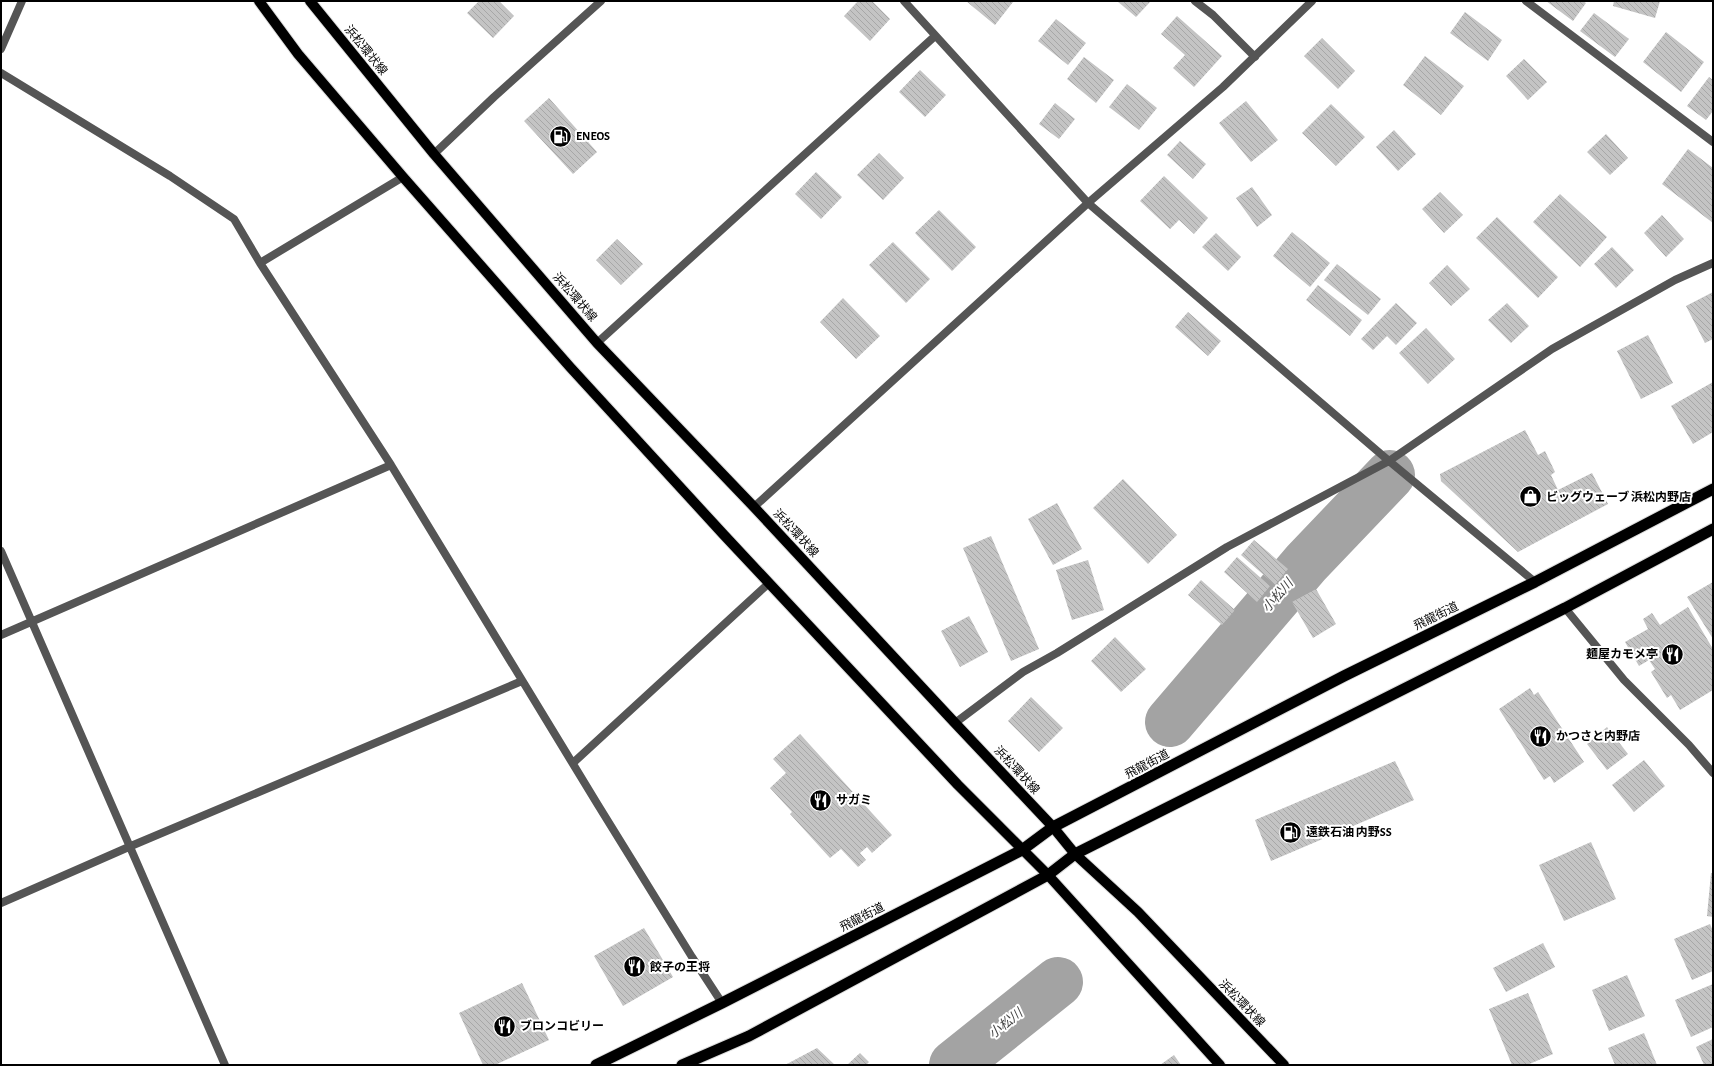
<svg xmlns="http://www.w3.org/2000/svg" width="1714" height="1066" font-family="'Alegreya Sans','Noto Sans JP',sans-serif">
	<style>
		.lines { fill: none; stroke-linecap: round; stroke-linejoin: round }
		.river { stroke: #a3a3a3; stroke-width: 50 }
		.building { fill: url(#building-back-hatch) }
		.primary-casing { stroke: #dbdbdb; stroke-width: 12 }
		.trunk-casing { stroke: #dbdbdb; stroke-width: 13 }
		.minor { stroke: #555; stroke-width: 8 }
		.primary { stroke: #000; stroke-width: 10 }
		.trunk { stroke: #000; stroke-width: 11 }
		.labels { text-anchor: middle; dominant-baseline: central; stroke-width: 4; stroke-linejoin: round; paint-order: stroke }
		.street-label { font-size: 12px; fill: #000; stroke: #fff }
		.poi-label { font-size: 12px; font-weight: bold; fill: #000; stroke: #fff; text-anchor: start }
		.water-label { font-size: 13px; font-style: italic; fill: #444; stroke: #fff }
	</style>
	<defs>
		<pattern id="building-back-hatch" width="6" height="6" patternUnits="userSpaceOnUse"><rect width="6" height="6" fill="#c4c4c4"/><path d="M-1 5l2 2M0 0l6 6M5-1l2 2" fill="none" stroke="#a7a7a7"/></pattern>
	</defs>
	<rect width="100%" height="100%" fill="#fff"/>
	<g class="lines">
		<!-- river -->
		<path class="river" d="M1170 722 1306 563 1390 475
			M954 1065 1058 982"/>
	</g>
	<!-- building -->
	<path class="building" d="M479 1H499L514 16 493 38 467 13Z
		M858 1H872L890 19 870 41 844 16Z
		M966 1H1011L1013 2 995 25Z
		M1117 1H1151L1136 17Z
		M1546 1H1583L1586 3 1573 21Z
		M1614 1H1660L1655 18 1613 6Z
		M1465 12 1502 40 1488 61 1450 33Z
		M1594 13 1629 39 1615 57 1580 31Z
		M1177 16 1222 56 1194 87 1173 68 1185 55 1161 34Z
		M1056 19 1086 43 1068 65 1038 41Z
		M1666 32 1704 62 1681 92 1643 62Z
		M1322 38 1355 71 1338 89 1304 56Z
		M1425 56 1464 86 1441 115 1403 85Z
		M1084 57 1114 80 1096 103 1067 79Z
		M1524 59 1547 82 1528 100 1506 76Z
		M920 70 946 95 925 117 899 92Z
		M1709 77 1713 80V111L1706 120 1687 106Z
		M1127 84 1157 108 1139 130 1109 107Z
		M549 98 597 152 573 174 524 121Z
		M1246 101 1278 140 1251 162 1219 123Z
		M1055 103 1075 119 1059 139 1039 124Z
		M1331 104 1365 137 1336 166 1302 133Z
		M1394 130 1416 154 1398 171 1376 147Z
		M1606 134 1628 158 1610 175 1587 152Z
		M1180 141 1206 164 1193 179 1167 155Z
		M1688 149 1713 168V223L1662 184Z
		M879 153 904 178 883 200 857 175Z
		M816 172 842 197 821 219 795 194Z
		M1164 176 1208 218 1194 234 1179 220 1170 229 1140 201Z
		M1252 187 1272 215 1257 227 1236 198Z
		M1440 192 1463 215 1444 233 1422 209Z
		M1560 194 1607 237 1580 267 1533 222Z
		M939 210 976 247 952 271 915 233Z
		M1662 215 1684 239 1666 257 1644 233Z
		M1497 217 1558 277 1538 298 1476 238Z
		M1292 232 1330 263 1310 287 1273 256Z
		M1216 233 1241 257 1228 271 1202 247Z
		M617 239 643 264 621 285 596 260Z
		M893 242 930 279 906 303 869 265Z
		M1612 247 1634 270 1616 288 1594 264Z
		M1337 264 1381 299 1368 315 1324 280Z
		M1447 265 1470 289 1451 306 1429 283Z
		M1318 285 1362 320 1350 336 1306 300Z
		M1713 292V339L1705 343 1686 306Z
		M843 298 880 336 856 359 820 322Z
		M1396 303 1417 323 1396 345 1387 336 1373 350 1361 339Z
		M1507 303 1529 326 1511 343 1488 320Z
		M1188 312 1221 341 1208 356 1175 327Z
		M1426 328 1455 359 1428 384 1399 353Z
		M1648 335 1673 383 1641 399 1617 351Z
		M1713 382V432L1693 444 1671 406Z
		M1525 430 1538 455 1545 451 1555 472 1551 475 1558 490 1592 473 1608 504 1518 552 1441 481 1440 474Z
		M1123 479 1177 535 1148 564 1093 508Z
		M1057 503 1082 549 1053 565 1028 519Z
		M991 536 1039 649 1011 661 963 548Z
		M1254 540 1288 569 1275 585 1241 555Z
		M1237 557 1270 586 1257 602 1224 572Z
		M1088 560 1104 610 1072 620 1056 570Z
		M1201 580 1235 610 1222 625 1188 595Z
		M1713 582V639L1687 597Z
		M1316 589 1336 624 1313 638 1292 602Z
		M1688 607 1713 649V690L1680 710 1671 695 1667 698 1651 672 1655 669 1649 660 1639 666 1625 642 1648 629 1643 619 1652 613 1660 625Z
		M969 616 988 652 960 667 941 631Z
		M1115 637 1146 669 1121 692 1091 661Z
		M1530 688 1534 695 1538 692 1584 762 1554 783 1550 776 1544 780 1499 709Z
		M1031 697 1063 728 1039 752 1008 721Z
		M1607 727 1628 754 1607 770 1587 744Z
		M800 734 892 835 872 853 867 847 860 853 866 860 858 867 841 849 830 858 790 814 792 812 770 788 786 773 773 759Z
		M1644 760 1665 786 1634 812 1612 785Z
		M1395 761 1414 800 1271 861 1255 820Z
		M1591 842 1616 899 1564 921 1539 865Z
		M1711 873H1713V917L1707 916Z
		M1710 924 1713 931V971L1692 980 1674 939Z
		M644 928 673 977 623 1006 594 956Z
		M1543 943 1555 967 1506 992 1493 968Z
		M1627 975 1645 1016 1609 1031 1592 990Z
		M522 983 549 1040 495 1065H483L459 1013Z
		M1713 984V1027L1691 1037 1675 1000Z
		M1528 993 1553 1054 1527 1065H1512L1489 1009Z
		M1644 1033 1657 1065H1615L1608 1048Z
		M1713 1039V1065H1704L1696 1047Z
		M817 1048 835 1065H785Z
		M860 1053 869 1062 866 1065H847Z
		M1174 1055 1181 1065H1160Z"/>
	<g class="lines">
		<defs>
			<path id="primary" d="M259 1 298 54 403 177 570 367 724 535 958 785 1048 875 1220 1065
				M310 1 434 154 597 343 754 507 955 723 1053 827 1075 854 1138 912 1284 1065"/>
			<path id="trunk" d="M596 1065 722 1003 1022 850 1053 827 1344 676 1535 582 1713 489
				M682 1065 749 1036 1048 875 1075 854 1565 608 1713 529"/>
		</defs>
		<!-- primary casing -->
		<use href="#primary" class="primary-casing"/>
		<!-- trunk casing -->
		<use href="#trunk" class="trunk-casing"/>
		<!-- minor -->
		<path class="minor" d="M904 1 1088 203 1389 461 1535 582
			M1195 1 1213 15 1255 57
			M1526 1 1713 142
			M1 49 22 1
			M1 73 170 176 234 219 260 263 391 465 598 805 692 957 722 1003
			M434 154 494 97 601 1
			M260 263 403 177
			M597 343 935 36
			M754 507 1088 203 1223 87 1312 1
			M1 551 225 1065
			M1565 608 1624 680 1689 745 1713 773
			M1 635 391 465
			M955 723 1023 672 1057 653 1227 547 1389 461 1552 349 1675 280 1713 263
			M573 763 769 583
			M1 903 131 846 522 681"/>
		<!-- primary -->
		<use href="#primary" class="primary"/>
		<!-- trunk -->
		<use href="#trunk" class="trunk"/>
	</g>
	<!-- icons -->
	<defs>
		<symbol id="fuel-disc" viewBox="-11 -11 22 22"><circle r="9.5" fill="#000" stroke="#fff"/><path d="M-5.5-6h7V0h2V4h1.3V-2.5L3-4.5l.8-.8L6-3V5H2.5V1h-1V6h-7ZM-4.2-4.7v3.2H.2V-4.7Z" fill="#fff"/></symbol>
		<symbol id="shop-disc" viewBox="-11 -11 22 22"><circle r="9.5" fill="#000" stroke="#fff"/><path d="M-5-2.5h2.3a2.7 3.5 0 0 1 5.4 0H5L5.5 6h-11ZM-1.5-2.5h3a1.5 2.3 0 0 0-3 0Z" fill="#fff"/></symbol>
		<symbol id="restaurant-disc" viewBox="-11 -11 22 22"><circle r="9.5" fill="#000" stroke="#fff"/><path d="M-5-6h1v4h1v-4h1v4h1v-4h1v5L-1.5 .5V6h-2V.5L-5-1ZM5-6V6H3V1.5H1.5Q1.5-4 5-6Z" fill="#fff"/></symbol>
	</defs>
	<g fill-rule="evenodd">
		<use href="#fuel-disc" x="548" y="124" width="25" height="25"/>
		<use href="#shop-disc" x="1518" y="484" width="25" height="25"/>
		<use href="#restaurant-disc" x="1660" y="642" width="25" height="25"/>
		<use href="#restaurant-disc" x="1528" y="724" width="25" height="25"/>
		<use href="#restaurant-disc" x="808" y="788" width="25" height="25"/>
		<use href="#fuel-disc" x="1278" y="820" width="25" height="25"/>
		<use href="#restaurant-disc" x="622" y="954" width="25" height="25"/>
		<use href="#restaurant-disc" x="492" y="1014" width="25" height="25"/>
	</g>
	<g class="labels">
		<!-- street labels -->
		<g class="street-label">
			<text transform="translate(366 50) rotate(51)">浜松環状線</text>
			<text transform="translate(575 297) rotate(49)">浜松環状線</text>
			<text transform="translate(796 533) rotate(47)">浜松環状線</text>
			<text transform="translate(1436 616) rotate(-26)">飛龍街道</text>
			<text transform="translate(1147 764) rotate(-28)">飛龍街道</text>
			<text transform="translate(1017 770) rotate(47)">浜松環状線</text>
			<text transform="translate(862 917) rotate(-27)">飛龍街道</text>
			<text transform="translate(1242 1003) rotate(46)">浜松環状線</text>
		</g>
		<!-- poi labels -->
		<g class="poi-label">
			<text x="576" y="136">ENEOS</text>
			<text x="1546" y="497">ビッグウェーブ 浜松内野店</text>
			<text x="1658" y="654" text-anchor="end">麺屋カモメ亭</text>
			<text x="1556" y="736">かつさと内野店</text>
			<text x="836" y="800">サガミ</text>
			<text x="1306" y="832">遠鉄石油 内野SS</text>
			<text x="650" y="967">餃子の王将</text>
			<text x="520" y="1026">ブロンコビリー</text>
		</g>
		<!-- water labels -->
		<g class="water-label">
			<text transform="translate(1278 596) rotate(-49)">小松川</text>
			<text transform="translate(1006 1024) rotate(-39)">小松川</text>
		</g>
	</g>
	<!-- border -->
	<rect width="1714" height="1066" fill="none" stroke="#000000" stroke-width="4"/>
</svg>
